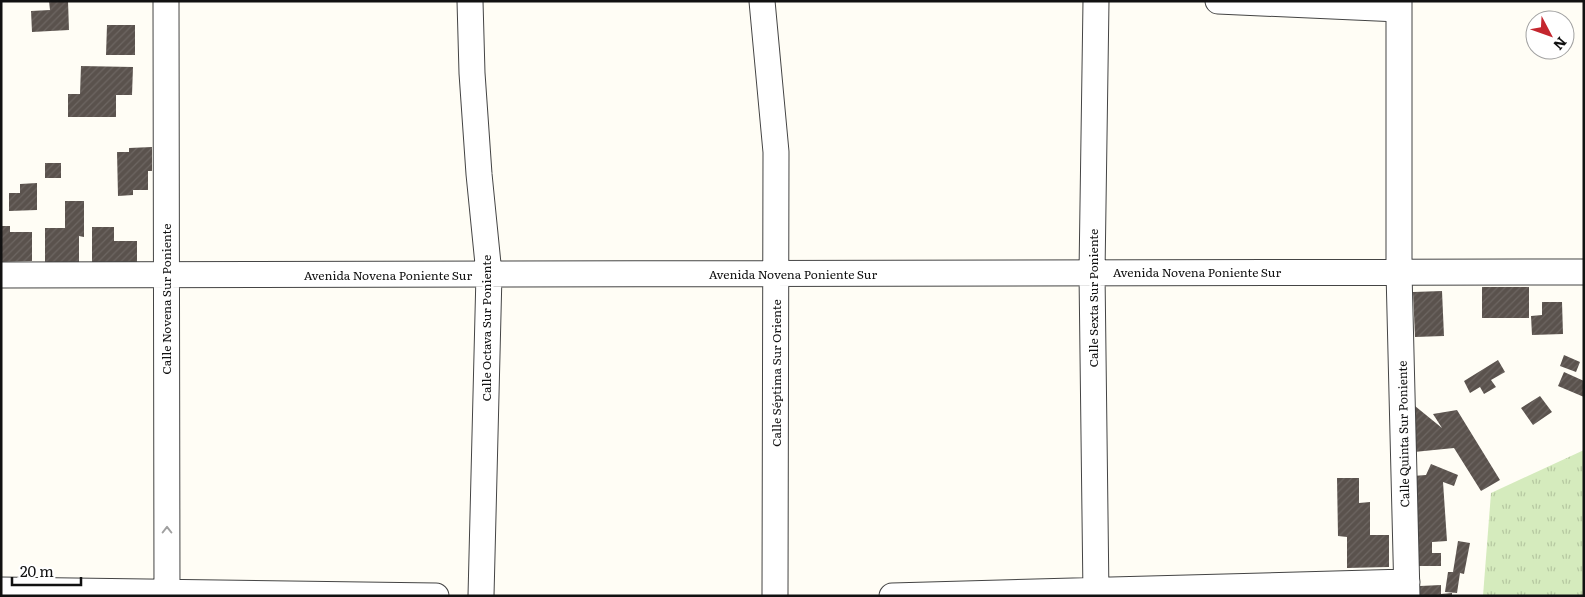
<svg xmlns="http://www.w3.org/2000/svg" width="1585" height="597" font-family="Literata,serif">
	<style>
		.grass { fill: url(#grass-tufts) }
		.building { fill: url(#building-hatch) }
		.lines { fill: none; stroke-linecap: round; stroke-linejoin: round }
		.minor-casing { stroke: #444; stroke-width: 27 }
		.minor { stroke: #fff; stroke-width: 25 }
		.oneway { stroke: #a0a0a0 }
		.labels { text-anchor: middle; dominant-baseline: central; stroke-width: 5; stroke-linejoin: round; paint-order: stroke }
		.street-label { font-size: 12px; fill: #111; stroke: #fff }
	</style>
	<defs>
		<pattern id="grass-tufts" width="24" height="20" patternUnits="userSpaceOnUse" patternTransform="scale(1.25)"><rect width="24" height="20" fill="#d5ebbd"/><path d="M3 7l-1-3M5 7V3M7 7l1-3M15 17l-1-3M17 17v-4M19 17l1-3" fill="none" stroke="#b6c8a1"/></pattern>
		<pattern id="building-hatch" width="6" height="6" patternUnits="userSpaceOnUse" patternTransform="scale(1.25)"><rect width="6" height="6" fill="#5a524d"/><path d="M-1 1l2-2M0 6l6-6M5 7l2-2" fill="none" stroke="#6d6662"/></pattern>
	</defs>
	<rect width="100%" height="100%" fill="#fffdf5"/>
	<!-- grass -->
	<path class="grass" d="M1584 450V596H1483L1491 493Z"/>
	<!-- building -->
	<path class="building" d="M49 1H68L69 30 32 32 31 11 50 10Z
		M107 25H135V55H106Z
		M81 66 133 67 132 95H116V117H68V94H80Z
		M152 147V171H148V190H133V195L118 196 117 152H129V148Z
		M45 163H61V178H45Z
		M37 183V210L9 211V193H20V184Z
		M65 201H84V237L79 236V264H45V228H65Z
		M1 226H10V232H32V261L1 262Z
		M92 227H114V241H137V270H92Z
		M1482 287H1529V318H1482Z
		M1442 291 1444 336 1415 337 1413 292Z
		M1542 302H1562L1563 334 1532 335 1531 316 1542 315Z
		M1564 355 1580 362 1576 372 1560 366Z
		M1498 360 1505 372 1491 380 1496 387 1484 394 1480 387 1470 393 1464 381Z
		M1564 372 1584 381V397L1558 386Z
		M1540 396 1552 412 1533 425 1521 408Z
		M1415 406 1442 428 1433 414 1457 410 1500 480 1481 491 1454 448 1414 452 1407 407Z
		M1431 464 1458 475 1454 486 1443 482 1447 541 1432 542V553H1441V566H1417L1413 476 1426 475Z
		M1337 478H1359V503L1370 502V535H1389V567L1347 568V537L1338 536Z
		M1458 541 1470 543 1464 574 1460 573 1457 593 1445 592 1448 572H1453Z
		M1441 585V594L1452 593V596H1420V586Z"/>
	<g class="lines">
		<defs>
			<path id="minor" d="M166 1 167 596
				M470 1 472 73 479 174 489 274 481 596
				M762 1 776 152 775 596
				M1096 1 1092 273 1096 596
				M1218 1 1399 9
				M1399 1V272L1407 596
				M1 275 1584 272
				M1 590 436 596
				M892 596 1407 582"/>
		</defs>
		<!-- minor casing -->
		<use href="#minor" class="minor-casing"/>
		<!-- minor -->
		<use href="#minor" class="minor"/>
	</g>
	<!-- one-way arrows -->
	<defs><path id="oneway-chevron" d="M-2-3.5L2.5 0L-2 3.5" fill="none" stroke-width="1.6" stroke-linecap="round" stroke-linejoin="round" transform="scale(1.25)"/></defs>
	<use class="oneway" href="#oneway-chevron" transform="translate(167 530) rotate(-90)"/>
	<g class="labels">
		<!-- street labels -->
		<g class="street-label">
			<text x="1197" y="272">Avenida Novena Poniente Sur</text>
			<text x="793" y="274">Avenida Novena Poniente Sur</text>
			<text x="388" y="275">Avenida Novena Poniente Sur</text>
			<text transform="translate(1093 298) rotate(-90)">Calle Sexta Sur Poniente</text>
			<text transform="translate(166 299) rotate(-90)">Calle Novena Sur Poniente</text>
			<text transform="translate(486 328) rotate(-90)">Calle Octava Sur Poniente</text>
			<text transform="translate(776 373) rotate(-90)">Calle Séptima Sur Oriente</text>
			<text transform="translate(1403 434) rotate(-91)">Calle Quinta Sur Poniente</text>
		</g>
	</g>
	<!-- border -->
	<rect width="1585" height="597" fill="none" stroke="#111111" stroke-width="5"/>
	<!-- north arrow -->
	<g transform="translate(1550 35) rotate(131)"><circle r="24" fill="#ffffff" stroke="#a0a0a0"/>
	<path d="M0-4L9 19L0 12L-9 19Z" fill="#c4262e"/>
	<text y="-8" font-size="14" font-weight="bold" text-anchor="middle" fill="#111111">N</text>
	</g>
	<!-- scale -->
	<path d="M12 577v8h69v-8" fill="none" stroke="#111111" stroke-width="2.5"/>
	<text x="20" y="577" font-size="15" fill="#111111" stroke="#ffffff" stroke-width="4" paint-order="stroke">20 m</text>
</svg>
